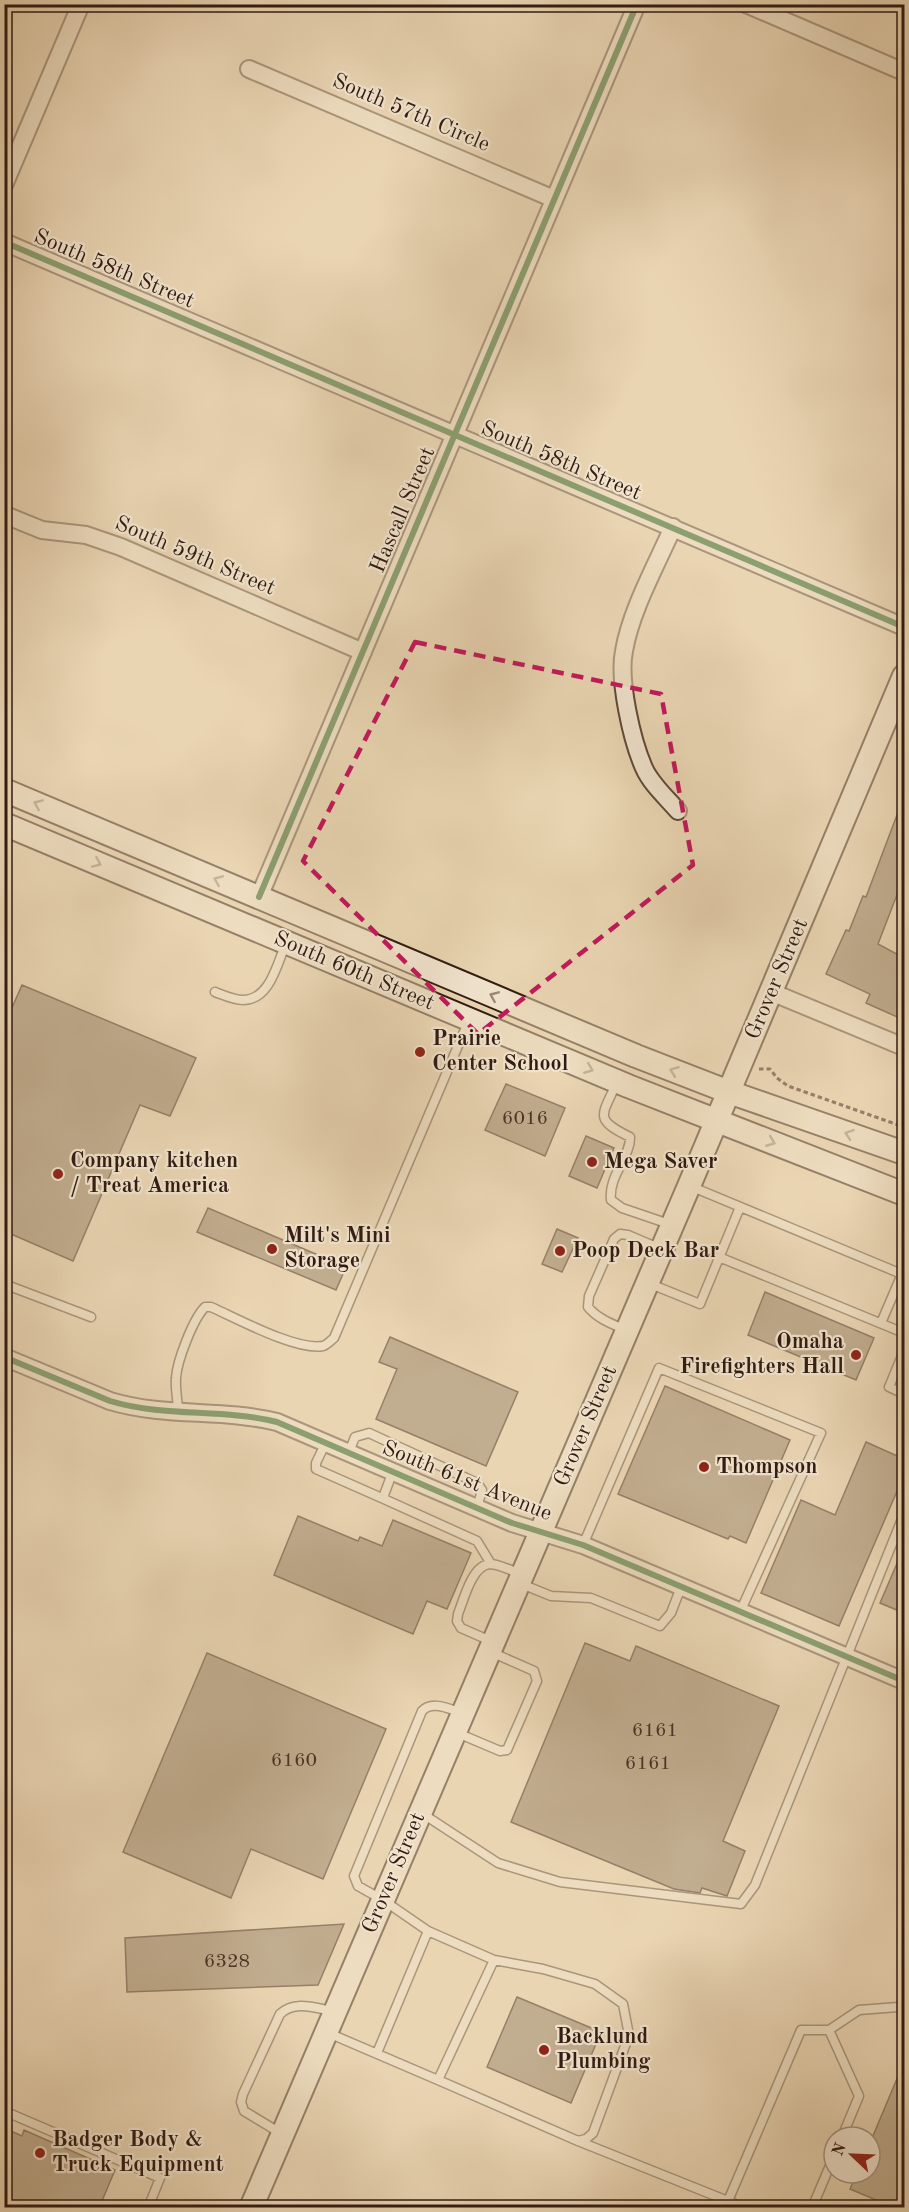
<svg xmlns="http://www.w3.org/2000/svg" width="909" height="2212" font-family="'Old Standard TT',serif">
	<style>
		.building { fill: #917c65; stroke: #311a11; stroke-width: 1.5 }
		.lines { fill: none; stroke-linecap: round; stroke-linejoin: round }
		.lane-casing { stroke: #5f493a; stroke-width: 11 }
		.street-casing { stroke: #5f493a; stroke-width: 20 }
		.secondary-casing { stroke: #311a11; stroke-width: 26 }
		.path { stroke: #311a11; stroke-width: 3; stroke-dasharray: 4.5 3; stroke-linecap: butt }
		.lane { stroke: #f1e4ce; stroke-width: 8 }
		.street { stroke: #f1e4ce; stroke-width: 16 }
		.secondary { stroke: #f1e4ce; stroke-width: 22 }
		.cycleway-casing { stroke: #f1e4ce; stroke-width: 10 }
		.cycleway { stroke: #1b5e20; stroke-width: 6 }
		.oneway { stroke: #9b8979 }
		.marked { fill: none; stroke: #c2185b; stroke-width: 4.5; stroke-dasharray: 12 8; stroke-linejoin: round }
		.poi-dot { fill: #8f2418; stroke: #f1e4ce; stroke-width: 2 }
		.labels { text-anchor: middle; dominant-baseline: central; stroke-width: 4.5; stroke-linejoin: round; paint-order: stroke }
		.number-label { font-size: 20px; fill: #493226 }
		.street-label { font-size: 22px; fill: #311a11; stroke: #f1e4ce }
		.poi-label { font-size: 22px; font-weight: bold; fill: #311a11; stroke: #f1e4ce; text-anchor: start }
	</style>
	<rect width="100%" height="100%" fill="#ead6b3"/>
	<filter id="stains"><feTurbulence type="fractalNoise" baseFrequency=".00333" numOctaves="4"/><feColorMatrix values="0 0 0 0 .2 0 0 0 0 .09 0 0 0 0 .02 0 0 0 .5 -.17"/></filter>
	<radialGradient id="worn" r=".72"><stop offset=".6" stop-color="#630" stop-opacity="0"/><stop offset="1" stop-color="#630" stop-opacity=".3"/></radialGradient>
	<!-- building -->
	<path class="building" d="M903 799 904 857 901 867 904 869V889L900 887 878 944 904 958V1020L866 1003 870 994 826 974 846 930 849 931 863 896 866 897Z
		M22 985 196 1058 170 1116 140 1105 73 1261 4 1231V1026Z
		M506 1084 565 1108 545 1156 485 1130Z
		M586 1136 614 1148 597 1188 569 1176Z
		M208 1208 346 1267 336 1290 197 1232Z
		M557 1229 578 1238 562 1272 542 1264Z
		M765 1292 874 1338 856 1380 748 1335Z
		M390 1337 518 1392 486 1466 376 1419 397 1369 379 1362Z
		M665 1386 790 1440 746 1543 730 1536 728 1539 618 1494Z
		M866 1442 904 1459V1475L839 1626 761 1593 801 1500 835 1515Z
		M298 1516 358 1541 360 1537 382 1546 393 1520 471 1553 447 1609 427 1601 413 1634 274 1575Z
		M904 1547V1613L880 1603Z
		M585 1643 630 1661 636 1646 779 1706 723 1841 745 1851 727 1896 702 1888 700 1893 674 1889 511 1822Z
		M207 1653 386 1729 323 1879 251 1849 231 1898 123 1852Z
		M344 1924 318 1985 127 1992 125 1938Z
		M517 1997 601 2032 571 2103 487 2067Z
		M904 2062V2208H895L850 2189 857 2173H870V2143Z
		M4 2128 22 2136 24 2130 115 2170 99 2208H4Z"/>
	<g class="lines">
		<defs>
			<path id="lane" d="M215 992C223 995 234 1000 243 1000 270 1000 277 964 286 943
				M617 1082C602 1116 593 1119 630 1137 631 1156 608 1176 611 1200L622 1208 672 1225
				M690 1186 904 1275
				M719 1257 904 1333
				M648 1283 700 1304 740 1207
				M4 1284 91 1317
				M881 1323 902 1274
				M626 1330C612 1324 598 1319 588 1307L589 1296 614 1239 620 1234 628 1235 661 1249
				M904 1351 889 1387 904 1394
				M178 1412C178 1401 175 1389 176 1378 177 1361 193 1319 205 1307H211C236 1318 296 1351 323 1346 327 1345 331 1340 334 1338L469 1020
				M326 1442 316 1463V1469L384 1499
				M349 1452 355 1437 369 1433 477 1483 482 1490 477 1508
				M393 1471 384 1495V1499L477 1541 491 1564
				M583 1545 659 1368 821 1433 740 1612
				M519 1583 551 1596 591 1598 660 1626 671 1613 681 1587
				M493 1642 461 1628 457 1621 458 1614C464 1599 472 1565 490 1564 499 1564 512 1571 521 1574
				M455 1732 500 1751 507 1750 537 1681 534 1671 491 1652
				M423 1814 498 1863 560 1882 741 1904 755 1885 904 1514
				M494 1960 543 1969 595 1984 623 2004 629 2035 593 2133 586 2139 578 2141
				M829 2030 859 2096 842 2137
				M326 2032 438 2080 494 1960 428 1931 383 1900 358 1886 354 1876 422 1711C432 1700 449 1709 462 1713
				M377 2053 428 1931
				M438 2080 578 2141 728 2201 801 2030H829L859 2010 898 2007 904 2008
				M4 2111 160 2178 148 2208
				M282 2134 244 2111 241 2102 243 2094 280 2014C295 2000 315 2008 333 2011
				M728 2201 744 2208
				M812 2208 834 2156"/>
			<path id="street" d="M746 4 904 72
				M249 69 554 199
				M4 185 81 4
				M4 242 904 627
				M5 515 42 530 86 535 121 547 363 652
				M673 527C656 566 631 610 624 651 618 680 632 741 644 768 651 784 666 797 678 811
				M259 897 637 4
				M771 992 904 1047
				M4 1357 110 1401C167 1418 220 1408 277 1422L512 1523 583 1545 904 1681"/>
			<path id="secondary" d="M4 790 636 1056 729 1092 904 1153
				M4 824 628 1086 904 1194
				M251 2208 689 1186 904 676"/>
		</defs>
		<!-- lane casing -->
		<use href="#lane" class="lane-casing"/>
		<!-- street casing -->
		<use href="#street" class="street-casing"/>
		<!-- secondary casing -->
		<use href="#secondary" class="secondary-casing"/>
		<!-- path -->
		<path class="path" d="M759 1069H770L777 1078 788 1086 904 1127"/>
		<!-- lane -->
		<use href="#lane" class="lane"/>
		<!-- street -->
		<use href="#street" class="street"/>
		<!-- secondary -->
		<use href="#secondary" class="secondary"/>
		<defs>
			<path id="cycleway" d="M4 242 904 627
				M259 897 637 4
				M4 1357 110 1401C167 1418 220 1408 277 1422L512 1523 583 1545 904 1681"/>
		</defs>
		<!-- cycleway casing -->
		<use href="#cycleway" class="cycleway-casing"/>
		<!-- cycleway -->
		<use href="#cycleway" class="cycleway"/>
	</g>
	<!-- one-way arrows -->
	<defs><path id="oneway-chevron" d="M-2-3.5L2.5 0L-2 3.5" fill="none" stroke-width="1.6" stroke-linecap="round" stroke-linejoin="round" transform="scale(1.5)"/></defs>
	<g class="oneway">
		<use href="#oneway-chevron" transform="translate(38 804) rotate(-157)"/>
		<use href="#oneway-chevron" transform="translate(97 863) rotate(23)"/>
		<use href="#oneway-chevron" transform="translate(218 880) rotate(-157)"/>
		<use href="#oneway-chevron" transform="translate(494 996) rotate(-157)"/>
		<use href="#oneway-chevron" transform="translate(589 1069) rotate(22)"/>
		<use href="#oneway-chevron" transform="translate(674 1071) rotate(-159)"/>
		<use href="#oneway-chevron" transform="translate(849 1134) rotate(-161)"/>
		<use href="#oneway-chevron" transform="translate(771 1142) rotate(22)"/>
	</g>
	<!-- marked area -->
	<path d="M0 0H909V2212H0ZM415 642 661 694 693 865 478 1034 303 861Z" fill="#ead6b3" fill-opacity=".55" fill-rule="evenodd"/>
	<path class="marked" d="M415 642 661 694 693 865 478 1034 303 861Z"/>
	<!-- markers -->
	<g class="poi-dot">
		<circle cx="420" cy="1052" r="6"/>
		<circle cx="592" cy="1162" r="6"/>
		<circle cx="58" cy="1174" r="6"/>
		<circle cx="272" cy="1249" r="6"/>
		<circle cx="560" cy="1251" r="6"/>
		<circle cx="856" cy="1355" r="6"/>
		<circle cx="704" cy="1467" r="6"/>
		<circle cx="544" cy="2050" r="6"/>
		<circle cx="40" cy="2153" r="6"/>
	</g>
	<g class="labels">
		<!-- number labels -->
		<g class="number-label">
			<text x="525" y="1119">6016</text>
			<text x="655" y="1731">6161</text>
			<text x="294" y="1761">6160</text>
			<text x="648" y="1764">6161</text>
			<text x="227" y="1962">6328</text>
		</g>
		<!-- street labels -->
		<g class="street-label">
			<text transform="translate(411 113) rotate(23)">South 57th Circle</text>
			<text transform="translate(114 269) rotate(23)">South 58th Street</text>
			<text transform="translate(561 461) rotate(23)">South 58th Street</text>
			<text transform="translate(403 510) rotate(-67)">Hascall Street</text>
			<text transform="translate(195 556) rotate(23)">South 59th Street</text>
			<text transform="translate(354 971) rotate(23)">South 60th Street</text>
			<text transform="translate(777 979) rotate(-67)">Grover Street</text>
			<text transform="translate(586 1426) rotate(-67)">Grover Street</text>
			<text transform="translate(467 1481) rotate(22)">South 61st Avenue</text>
			<text transform="translate(394 1873) rotate(-67)">Grover Street</text>
		</g>
		<!-- poi labels -->
		<g class="poi-label">
			<text x="432" y="1039">Prairie<tspan x="432" dy="25">Center School</tspan></text>
			<text x="70" y="1161">Company kitchen<tspan x="70" dy="25">/ Treat America</tspan></text>
			<text x="604" y="1162">Mega Saver</text>
			<text x="284" y="1236">Milt's Mini<tspan x="284" dy="25">Storage</tspan></text>
			<text x="572" y="1251">Poop Deck Bar</text>
			<text x="844" y="1342" text-anchor="end">Omaha<tspan x="844" dy="25">Firefighters Hall</tspan></text>
			<text x="716" y="1467">Thompson</text>
			<text x="556" y="2037">Backlund<tspan x="556" dy="25">Plumbing</tspan></text>
			<text x="52" y="2140">Badger Body &amp;<tspan x="52" dy="25">Truck Equipment</tspan></text>
		</g>
	</g>
	<!-- margin -->
	<rect width="909" height="2212" fill="none" stroke="#ead6b3" stroke-width="24"/>
	<rect x="6" y="6" width="897" height="2200" fill="none" stroke="#311a11" stroke-width="3"/>
	<rect x="12" y="12" width="885" height="2188" fill="none" stroke="#311a11" stroke-width="1.5"/>
	<!-- north arrow -->
	<g transform="translate(852 2155) rotate(293)"><circle r="28" fill="#f1e4ce" stroke="#a49382" stroke-width="1.5"/>
	<path d="M0-4.5L10 22L0 15L-10 22Z" fill="#8f2418"/>
	<text y="-9" font-size="16" font-weight="bold" text-anchor="middle" fill="#311a11">N</text>
	</g>
	<rect width="100%" height="100%" filter="url(#stains)"/>
	<rect width="100%" height="100%" fill="url(#worn)"/>
</svg>
